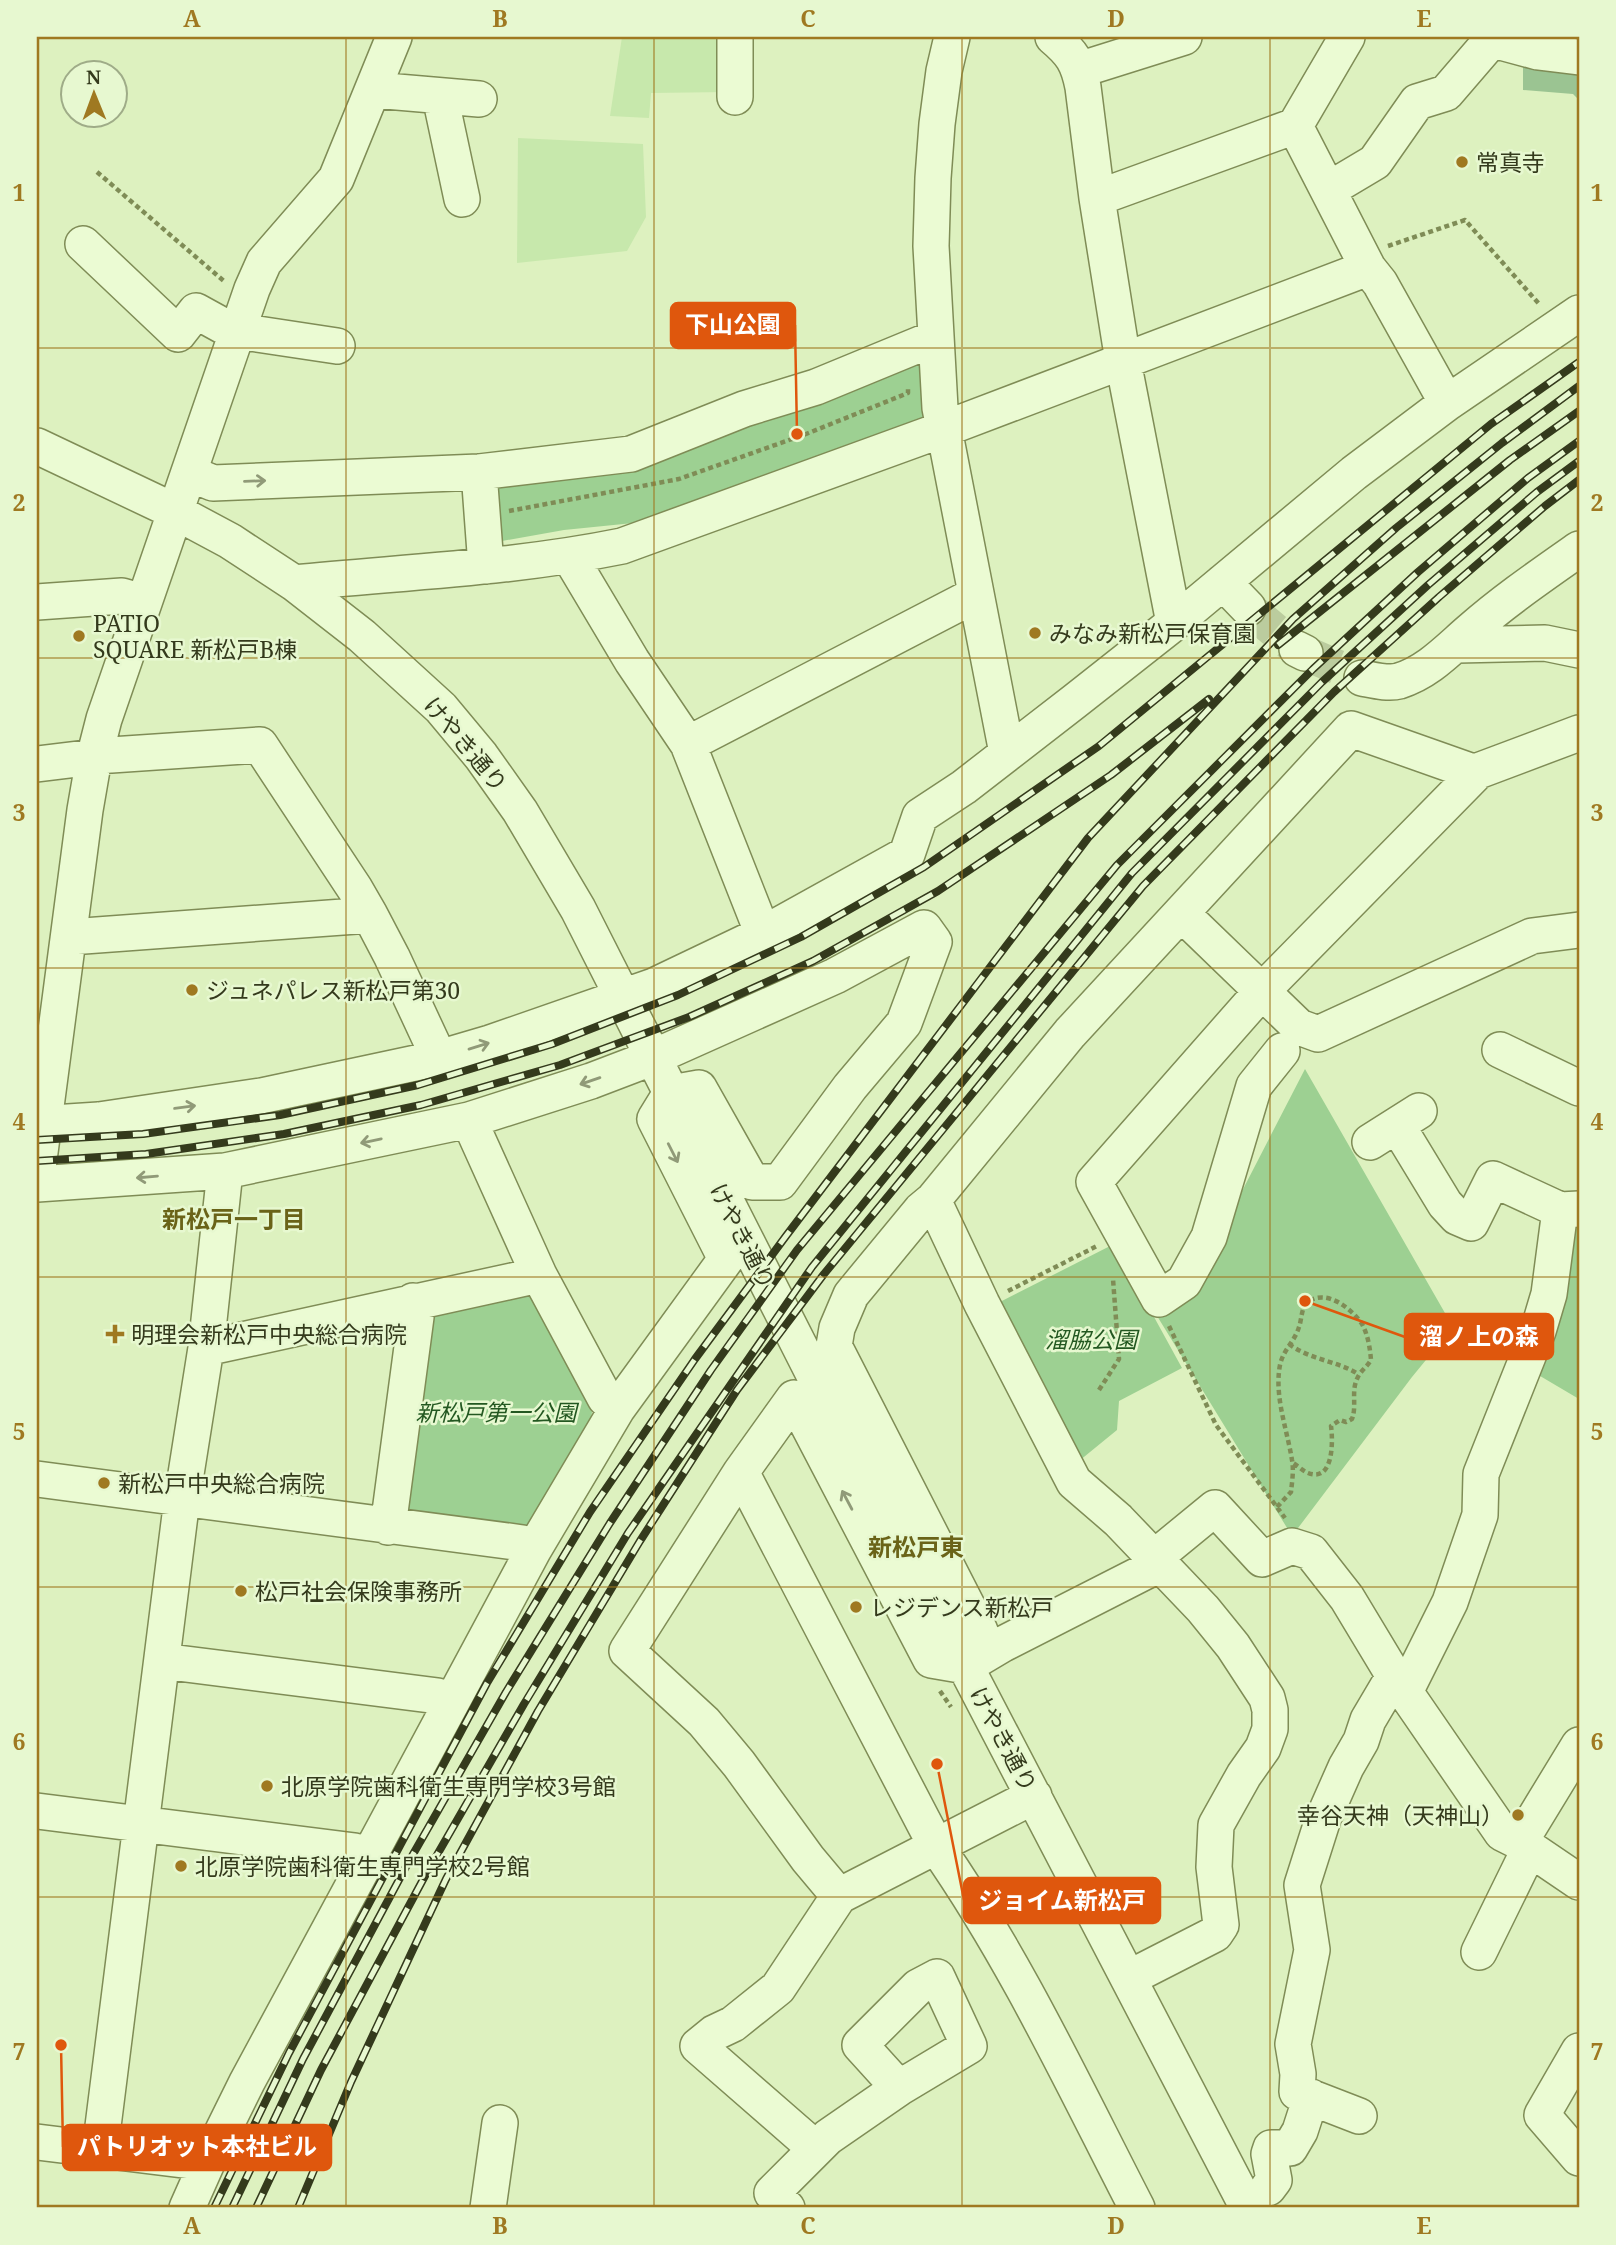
<svg xmlns="http://www.w3.org/2000/svg" width="1616" height="2245" font-family="'Noto Serif','Noto Sans JP',serif">
	<style>
		.farmland { fill: #c7e8ac }
		.green { fill: #9dd092 }
		.cemetery { fill: #9bc492 }
		.lines { fill: none; stroke-linecap: round; stroke-linejoin: round }
		.minor-tunnel { stroke: #bbcc9e; stroke-width: 35; stroke-dasharray: 35 18; stroke-linecap: butt }
		.minor-casing { stroke: #7f8c56; stroke-width: 38 }
		.path { stroke: #7f8c56; stroke-width: 4.5; stroke-dasharray: 5 3.5; stroke-linecap: butt }
		.minor { stroke: #ebfbd3; stroke-width: 35 }
		.rail-casing { stroke: #343a1c; stroke-width: 8 }
		.rail { stroke: #e7f8d0; stroke-width: 5; stroke-dasharray: 16; stroke-linecap: butt }
		.oneway { stroke: #909a78 }
		.grid { fill: none; stroke: #9f7921; stroke-width: 2; stroke-opacity: 0.55 }
		.poi-dot { fill: #9f7921; stroke: #e7f8d0; stroke-width: 2.5 }
		.labels { text-anchor: middle; dominant-baseline: central; stroke-width: 5; stroke-linejoin: round; paint-order: stroke }
		.poi-label { font-size: 23px; fill: #343a1c; stroke: #e7f8d0; text-anchor: start }
		.street-label { font-size: 23px; fill: #343a1c; stroke: #e7f8d0 }
		.park-label { font-size: 23px; font-style: italic; fill: #235821; stroke: #e7f8d0 }
		.neighbourhood-label { font-size: 24px; font-weight: bold; fill: #6a6318; stroke: #e7f8d0 }
		.leader { fill: none; stroke: #df570d; stroke-width: 2.5 }
		.callout-dot { fill: #df570d; stroke: #e7f8d0; stroke-width: 2.5 }
		.callout { fill: #df570d; stroke: #df570d; stroke-width: 2.5 }
		.callout-label { font-size: 24px; text-anchor: middle; font-weight: bold; fill: #fff }
		.neatline { fill: none; stroke: #9f7921; stroke-width: 2.5 }
		.grid-label { font-size: 23px; text-anchor: middle; font-weight: bold; fill: #9f7921 }
	</style>
	<rect width="100%" height="100%" fill="#ddf1bf"/>
	<!-- farmland -->
	<path class="farmland" d="M622 37H730L728 92 651 93 649 118 610 116Z
		M518 138 643 144 646 217 627 251 517 263Z"/>
	<!-- green -->
	<path class="green" d="M922 355 928 416 673 519 564 530 491 543 490 487Z
		M1305 1069 1453 1327 1412 1377 1292 1536 1154 1311 1191 1290Z
		M1579 1220V1399L1535 1373 1572 1227Z
		M1114 1244 1182 1368 1119 1401 1117 1430 1079 1461 996 1304Z
		M527 1288 537 1295 592 1412 590 1426 531 1525 519 1533 401 1518 421 1317Z"/>
	<!-- cemetery -->
	<path class="cemetery" d="M1523 61 1579 67V100L1573 94 1523 90Z"/>
	<g class="lines">
		<!-- minor-tunnel -->
		<path class="minor-tunnel" d="M1248 608 1297 649
			M1305 653 1362 678"/>
		<defs>
			<path id="minor" d="M735 37V97
				M952 37 944 71 937 124 933 178 931 246 940 408 1007 753
				M1053 37C1072 53 1078 62 1083 87L1097 198 1123 361 1174 623
				M1079 70 1184 37
				M374 90 479 99
				M440 96 462 199
				M1295 126 1347 37
				M1328 190 1375 162 1417 102 1446 93 1489 43 1497 41 1538 52 1579 57
				M83 244 178 334 196 311 236 333
				M237 331 337 346
				M1447 403 1579 313
				M37 446 174 511 230 541 294 583 362 636 441 708 481 756 520 811 578 909 837 1420 1248 2208
				M479 472 486 566
				M189 473 213 483 479 472 631 454 744 409 816 387 935 338
				M570 557 632 661 688 744 763 934
				M1223 582 1248 608
				M294 583C404 572 514 568 622 546L944 429 1368 268
				M37 602 122 596 143 602
				M1457 645 1545 643 1579 650
				M1297 649 1305 653
				M1362 678C1373 680 1388 684 1399 681 1428 672 1448 650 1470 631 1504 601 1542 575 1579 549
				M688 744 975 595
				M37 764 111 755 260 745 355 889 370 915
				M1181 913 1351 729 1470 771H1478L1579 733
				M70 937 370 915 392 957 439 1058
				M1500 1050 1579 1088
				M1282 1051 1254 1086 1209 1237 1184 1282 1159 1299 1094 1182 1262 991 1478 771
				M469 1120 539 1275 605 1398 617 1409
				M37 1124 99 1120 261 1096 439 1058 490 1043 654 986 763 934 907 854 920 816 964 787 1075 701 1174 623 1354 473 1447 403 1380 283 1368 268 1295 126 1097 198
				M1397 1125 1445 1204 1457 1217 1471 1223 1493 1179 1560 1210
				M1370 1142 1419 1111
				M37 1175 85 810 94 758 104 719 252 289 264 262 336 179 394 37
				M37 1184 225 1171 469 1120 591 1081 654 1057 835 976 924 928 934 942 904 1023 850 1087 780 1182H752L699 1088 671 1093 655 1119 726 1259 617 1409 534 1549 368 1858
				M933 1200 921 1210 851 1295 837 1328 834 1346 980 1631 966 1666
				M206 1348 539 1275
				M741 1472 936 1846C1015 1959 1074 2086 1137 2208
				M37 1479 523 1543 534 1549
				M388 1527 416 1317 413 1301
				M1154 1558 1215 1508 1262 1559 1292 1546 1311 1552 1347 1598 1394 1676 1502 1833 1520 1842 1579 1882
				M162 1661 438 1696 451 1701
				M1405 1692 1450 1602 1480 1515 1481 1474 1538 1331 1549 1294 1560 1210 1579 1209
				M37 1811 355 1851 368 1858 247 2082 207 2163 37 2142
				M1520 1842 1579 1745
				M839 1896 808 1859 739 1764 704 1722 627 1651 741 1472 794 1398 931 1660 966 1666 1003 1644 1160 1564
				M1479 1952 1530 1848
				M1129 1978 1215 1934 1221 1925 1214 1867 1216 1825 1244 1775 1263 1748 1270 1729V1710L1267 1698 1233 1646 1203 1609 1118 1520 1074 1482 982 1304 933 1200 1070 1033 1181 913 1299 1027 1318 1034 1532 936 1579 930
				M1579 2051 1542 2115 1579 2158
				M1359 2116 1297 2092 1298 2074 1293 2044 1312 1950 1302 1885 1323 1819 1346 1767 1361 1741 1368 1720 1394 1676
				M816 2149 828 2137 899 2088 969 2046 937 1977 918 1987 860 2045 899 2088
				M100 2150 182 1499 206 1348 225 1171
				M1268 2188 1274 2180 1269 2154 1271 2148H1290L1300 2131 1311 2097
				M187 2208 207 2163
				M488 2208 500 2123
				M787 2208 772 2193 816 2149 698 2046 714 2033 733 2024 778 1988 839 1896 1034 1796"/>
		</defs>
		<!-- minor casing -->
		<use href="#minor" class="minor-casing"/>
		<!-- path -->
		<path class="path" d="M97 172 225 282
			M1388 246 1465 220 1540 305
			M509 511 679 479 806 434 908 393V389
			M1008 1291 1097 1246
			M1169 1326 1216 1425 1285 1518
			M1289 1344C1310 1360 1338 1361 1358 1374
			M1099 1390 1119 1359 1113 1279
			M1277 1507 1291 1492C1292 1482 1294 1470 1292 1460 1287 1429 1274 1396 1280 1365 1283 1350 1295 1341 1299 1327 1302 1319 1301 1307 1308 1302 1326 1288 1352 1309 1362 1324 1368 1335 1370 1348 1371 1360 1367 1367 1360 1371 1357 1379 1351 1392 1357 1406 1352 1419L1346 1422 1340 1420 1331 1426C1333 1440 1334 1483 1308 1473 1303 1471 1298 1466 1293 1463
			M940 1691 951 1707"/>
		<!-- minor -->
		<use href="#minor" class="minor"/>
		<defs>
			<path id="rail" d="M1278 645 1510 460 1579 411
				M37 1140 143 1134 280 1115 418 1085 552 1044 678 995 801 937 924 867 1099 746 1491 424 1579 362
				M37 1161 146 1154 284 1134 421 1105 560 1065 689 1017 813 961 938 891 1111 775 1209 699
				M214 2208 289 2053 487 1683 590 1512 695 1359 786 1236 1088 838 1293 619 1396 528 1502 443 1579 386
				M232 2208 303 2059 408 1863 506 1692 610 1523 711 1370 797 1250 1117 865 1313 669 1418 572 1528 478 1579 441
				M256 2208 321 2070 426 1874 524 1704 628 1533 812 1267 1132 873 1322 682 1428 585 1537 492 1579 461
				M298 2208 351 2082 446 1879 538 1711 640 1541 737 1390 824 1274 1143 886 1334 692 1439 597 1545 506 1579 480"/>
		</defs>
		<!-- rail casing -->
		<use href="#rail" class="rail-casing"/>
		<!-- rail -->
		<use href="#rail" class="rail"/>
	</g>
	<!-- one-way arrows -->
	<defs><path id="oneway-shaft" d="M-6 0H5M1.5-3L5.5 0L1.5 3" fill="none" stroke-width="1.6" stroke-linecap="round" stroke-linejoin="round" transform="scale(1.75)"/></defs>
	<g class="oneway">
		<use href="#oneway-shaft" transform="translate(255 481) rotate(-2)"/>
		<use href="#oneway-shaft" transform="translate(479 1046) rotate(-17)"/>
		<use href="#oneway-shaft" transform="translate(590 1081) rotate(161)"/>
		<use href="#oneway-shaft" transform="translate(185 1107) rotate(-8)"/>
		<use href="#oneway-shaft" transform="translate(371 1141) rotate(168)"/>
		<use href="#oneway-shaft" transform="translate(673 1153) rotate(63)"/>
		<use href="#oneway-shaft" transform="translate(147 1177) rotate(175)"/>
		<use href="#oneway-shaft" transform="translate(847 1500) rotate(-118)"/>
	</g>
	<!-- grid -->
	<path class="grid" d="M346 37V2208M654 37V2208M962 37V2208M1270 37V2208M37 348H1579M37 658H1579M37 968H1579M37 1277H1579M37 1587H1579M37 1897H1579"/>
	<!-- markers -->
	<g class="poi-dot">
		<circle cx="1462" cy="162" r="7"/>
		<circle cx="1035" cy="633" r="7"/>
		<circle cx="79" cy="636" r="7"/>
		<circle cx="192" cy="990" r="7"/>
		<path d="M111.5 1323.5h7v7h7v7h-7v7h-7v-7h-7v-7h7z"/>
		<circle cx="104" cy="1483" r="7"/>
		<circle cx="241" cy="1591" r="7"/>
		<circle cx="856" cy="1607" r="7"/>
		<circle cx="267" cy="1786" r="7"/>
		<circle cx="1518" cy="1815" r="7"/>
		<circle cx="181" cy="1866" r="7"/>
	</g>
	<g class="labels">
		<!-- poi labels -->
		<g class="poi-label">
			<text x="1476" y="162">常真寺</text>
			<text x="93" y="623">PATIO<tspan x="93" dy="26">SQUARE 新松戸B棟</tspan></text>
			<text x="1049" y="633">みなみ新松戸保育園</text>
			<text x="206" y="990">ジュネパレス新松戸第30</text>
			<text x="131" y="1334">明理会新松戸中央総合病院</text>
			<text x="118" y="1483">新松戸中央総合病院</text>
			<text x="255" y="1591">松戸社会保険事務所</text>
			<text x="870" y="1607">レジデンス新松戸</text>
			<text x="281" y="1786">北原学院歯科衛生専門学校3号館</text>
			<text x="1504" y="1815" text-anchor="end">幸谷天神（天神山）</text>
			<text x="195" y="1866">北原学院歯科衛生専門学校2号館</text>
		</g>
		<!-- street labels -->
		<g class="street-label">
			<text transform="translate(466 744) rotate(50)">けやき通り</text>
			<text transform="translate(743 1236) rotate(63)">けやき通り</text>
			<text transform="translate(1004 1739) rotate(62)">けやき通り</text>
		</g>
		<!-- park labels -->
		<g class="park-label">
			<text x="1091" y="1339">溜脇公園</text>
			<text x="496" y="1412">新松戸第一公園</text>
		</g>
		<!-- neighbourhood labels -->
		<g class="neighbourhood-label">
			<text x="234" y="1218">新松戸一丁目</text>
			<text x="916" y="1546">新松戸東</text>
		</g>
	</g>
	<!-- callouts -->
	<path class="leader" d="M797 434L795 325M1305 1301L1405 1337M937 1764L964 1900M61 2045L63 2147"/>
	<g class="callout-dot">
		<circle cx="797" cy="434" r="7"/>
		<circle cx="1305" cy="1301" r="7"/>
		<circle cx="937" cy="1764" r="7"/>
		<circle cx="61" cy="2045" r="7"/>
	</g>
	<g class="callout">
		<rect x="671" y="303" width="124" height="45" rx="7"/>
		<rect x="1405" y="1314" width="148" height="45" rx="7"/>
		<rect x="964" y="1878" width="196" height="45" rx="7"/>
		<rect x="63" y="2125" width="268" height="45" rx="7"/>
	</g>
	<g class="callout-label">
		<text x="733" y="333">下山公園</text>
		<text x="1479" y="1345">溜ノ上の森</text>
		<text x="1062" y="1909">ジョイム新松戸</text>
		<text x="197" y="2155">パトリオット本社ビル</text>
	</g>
	<!-- border -->
	<rect width="1616" height="2245" fill="none" stroke="#e7f8d0" stroke-width="77"/>
	<!-- north arrow -->
	<g transform="translate(94 94) rotate(359)"><circle r="33" fill="#e7f8d0" stroke="#9fac88" stroke-width="2"/>
	<path d="M0-5L12 26L0 18L-12 26Z" fill="#9f7921"/>
	<text y="-10" font-size="19" font-weight="bold" text-anchor="middle" fill="#343a1c">N</text>
	</g>
	<rect x="38" y="38" width="1540" height="2168" class="neatline"/>
	<g class="grid-label">
		<text x="192" y="27">A</text>
		<text x="500" y="27">B</text>
		<text x="808" y="27">C</text>
		<text x="1116" y="27">D</text>
		<text x="1424" y="27">E</text>
		<text x="19" y="201">1</text>
		<text x="1597" y="201">1</text>
		<text x="19" y="511">2</text>
		<text x="1597" y="511">2</text>
		<text x="19" y="821">3</text>
		<text x="1597" y="821">3</text>
		<text x="19" y="1130">4</text>
		<text x="1597" y="1130">4</text>
		<text x="19" y="1440">5</text>
		<text x="1597" y="1440">5</text>
		<text x="19" y="1750">6</text>
		<text x="1597" y="1750">6</text>
		<text x="19" y="2060">7</text>
		<text x="1597" y="2060">7</text>
		<text x="192" y="2234">A</text>
		<text x="500" y="2234">B</text>
		<text x="808" y="2234">C</text>
		<text x="1116" y="2234">D</text>
		<text x="1424" y="2234">E</text>
	</g>
</svg>
